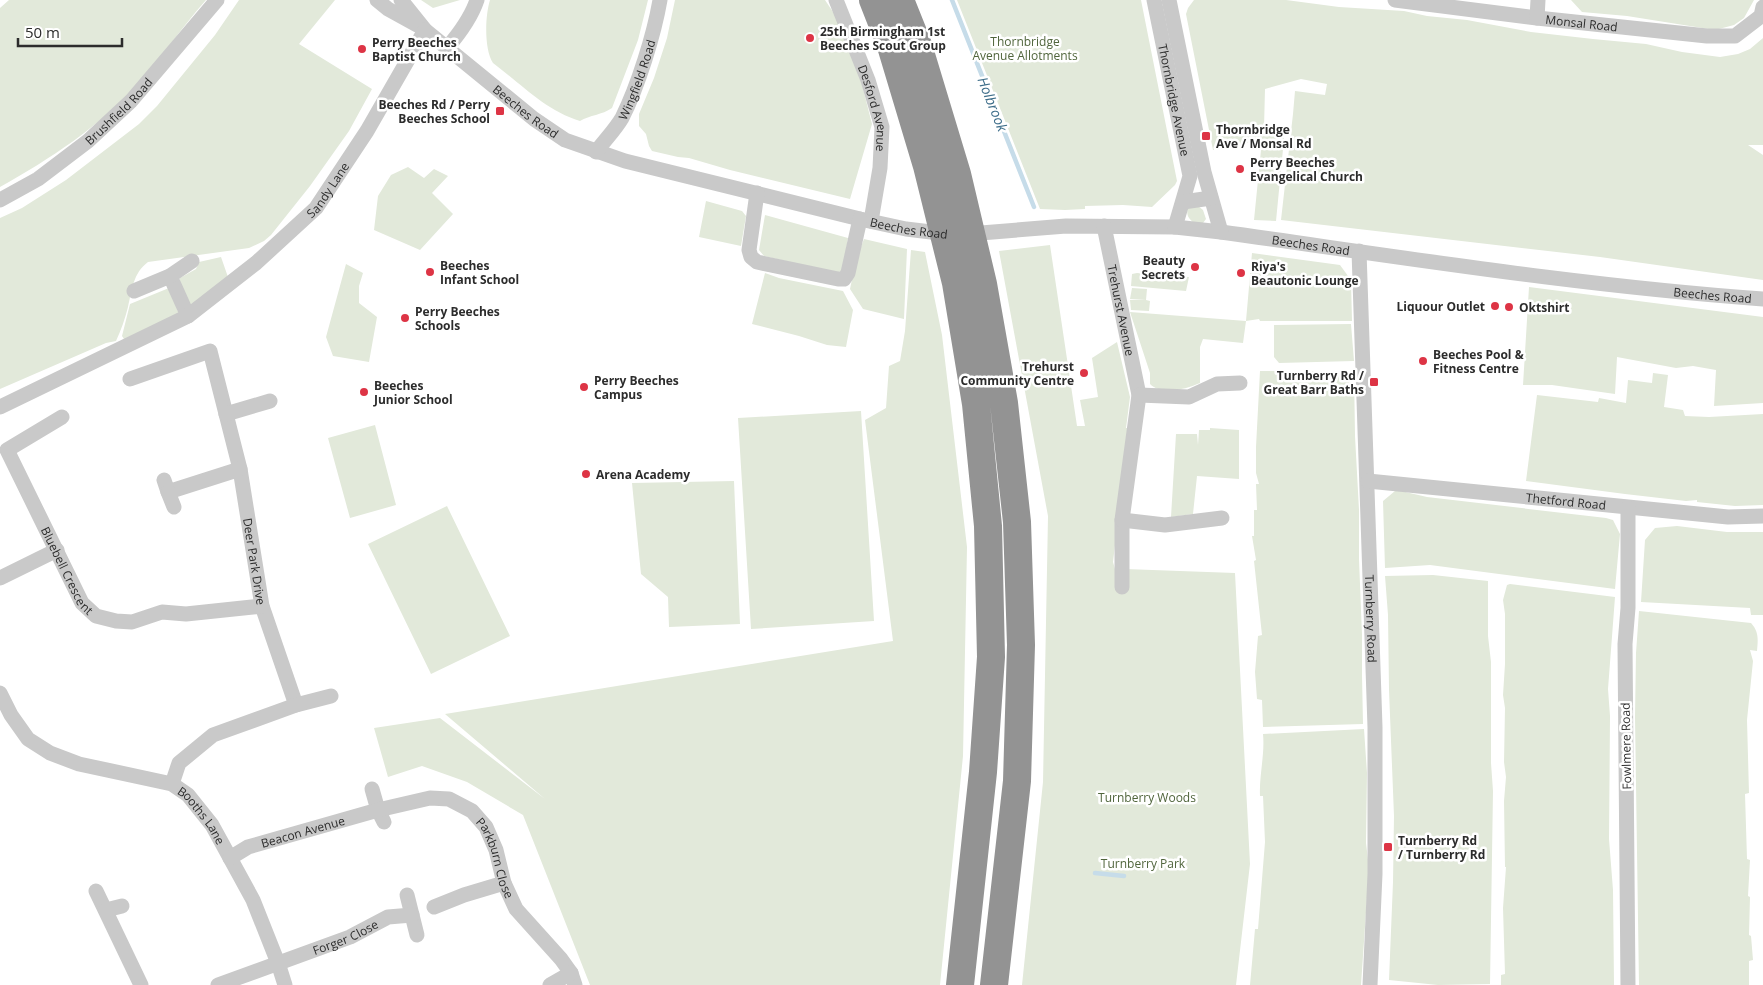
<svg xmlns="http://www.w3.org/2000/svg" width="1763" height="985" font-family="'Open Sans',sans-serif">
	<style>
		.green { fill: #e2e9da }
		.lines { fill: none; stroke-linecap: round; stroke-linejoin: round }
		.stream { stroke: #c6dce9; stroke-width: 4.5 }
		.minor { stroke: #c9c9c9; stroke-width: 15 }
		.motorway { stroke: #939393; stroke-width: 28 }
		.poi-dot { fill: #dd3445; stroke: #fff; stroke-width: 2 }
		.labels { text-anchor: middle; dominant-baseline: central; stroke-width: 5; stroke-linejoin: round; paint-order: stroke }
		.street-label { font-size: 12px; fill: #2c2c2c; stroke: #fff }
		.poi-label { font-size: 12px; font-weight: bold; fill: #2c2c2c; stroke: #fff; text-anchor: start }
		.park-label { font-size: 12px; fill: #50653c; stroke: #fff }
		.water-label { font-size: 14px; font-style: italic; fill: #3e6e8a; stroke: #fff }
	</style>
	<rect width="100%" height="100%" fill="#fff"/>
	<!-- green -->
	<path class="green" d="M9 0H206C182 27 162 57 138 84 99 127 50 159 0 187V8Z
		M239 0H335L299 44 372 89 349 131 310 186 271 235 264 241 249 248 148 262C133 273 132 290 128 307 125 319 121 330 116 341L106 343 0 389V218L22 208 66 180 139 124 157 106 215 35Z
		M421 0H460L433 8Z
		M490 0H648L638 40 612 108C602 115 590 115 580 121 546 111 521 84 493 63 484 49 485 16 490 0Z
		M675 0H825L835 15 859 73 872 124 850 199 730 170 689 158 678 157 652 151 649 146 646 134 639 126V114L654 78 667 38Z
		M957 0H1141L1177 181 1175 185 1152 207 1123 205 1085 206V209L1065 210 1040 209Z
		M1194 0H1286L1339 7 1404 11 1427 16 1467 20 1531 32 1593 39 1646 44 1682 52 1720 57 1738 54 1750 49 1763 38V145H1748L1763 155V280L1600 257 1281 220 1293 114 1295 91 1325 95 1327 84 1301 79 1265 89 1264 128 1283 131 1284 139 1276 221 1254 220 1262 140 1213 150 1186 14 1188 8Z
		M1571 0H1754L1744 18 1734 25 1715 30 1627 16 1582 12Z
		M408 167 424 178 434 169 448 176 432 193 453 214 420 250 374 230 378 196 391 175Z
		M706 201 742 211 746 216 741 246 699 237Z
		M1188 206H1198L1203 210 1206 219 1203 223H1194C1188 218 1186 215 1188 206Z
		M765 215 848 238 843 270 837 273 764 256 759 250Z
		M864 239 907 249 904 319 863 309 850 289 856 260Z
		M1050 245 1077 426H1085L1080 400 1098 397 1092 358 1117 342 1130 397 1126 428H1129L1113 562 1120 587 1125 569 1235 573 1250 864 1236 985H1022L1043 782 1048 516 999 251Z
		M911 250 925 252 942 335 967 547 963 756 940 985H590L523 815 467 782 422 766 388 777 374 728 440 718 545 799 445 714 893 641 865 420 886 408 889 366 900 361 905 331Z
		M1252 253 1340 265 1351 280 1352 321H1260L1259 319 1246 321 1243 343 1203 339 1200 347V383C1186 389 1162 396 1150 384V373L1130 312 1246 321Z
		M221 257 229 280 190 307 178 288 180 278 196 269 199 262Z
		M346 264 363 273 359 286V303L377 317 369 362 333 356 326 337Z
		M765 273 779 278 843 291 853 310 846 347 827 345 799 336 752 324Z
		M1137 273 1189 277 1186 291 1131 286 1132 274Z
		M1529 287 1763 317V403L1714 406 1716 370 1693 366 1676 368 1617 357 1615 394 1552 385H1523Z
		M169 288 179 314 126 342 122 336 130 304Z
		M1132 288 1147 289 1146 300 1150 301 1149 311 1131 310 1130 300H1146L1130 299Z
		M1351 324 1354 361 1279 363 1274 357V325Z
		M1260 371H1354L1355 436 1359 510V559L1362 635V675L1363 724 1263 727 1262 700 1257 699 1255 672 1258 636 1262 635 1254 561 1256 560 1252 536H1254V510H1257L1256 484H1259L1256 473V447Z
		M1653 373 1668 375 1664 407 1683 410 1685 416 1709 417 1763 414V505L1735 506 1697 502V500L1686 501 1625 494 1526 481 1537 395 1598 402 1599 398 1626 403 1628 380 1652 383Z
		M861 411 874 621 751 629 738 418Z
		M375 425 396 505 350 518 328 438Z
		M1210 428 1239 430V479L1197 476 1193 514 1171 517 1176 434H1197L1198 445 1199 430H1210Z
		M734 481 740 624 669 627 668 597 641 574 632 483Z
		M1395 491H1401L1427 497 1606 518 1613 520 1620 534 1615 589 1430 565 1385 568 1383 501Z
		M447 506 510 636 431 674 368 544Z
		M1677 526 1727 532H1763V615H1751L1750 608 1641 602 1645 540 1655 528Z
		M1433 575 1488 581V636L1491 662V763L1493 791 1490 984 1438 985 1389 980 1393 882 1394 816 1389 690 1388 615 1385 576Z
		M1510 584 1615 597 1608 689 1610 716 1609 839 1613 890 1614 985H1501V975L1505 974 1503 908 1506 867H1505L1504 801 1506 777 1504 762 1505 708 1503 695 1505 664V614L1503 600 1507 585Z
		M1639 611 1751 623C1759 632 1758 639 1757 651L1750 650 1753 661 1747 720 1749 793 1745 794 1747 859 1750 860 1748 896 1750 897 1749 935 1751 936 1753 960 1749 961V985H1639L1635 717 1636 653Z
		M1364 729 1367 773 1366 843 1369 868 1361 985H1250L1255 929H1258L1265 842 1263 796H1260C1259 775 1265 755 1263 734Z"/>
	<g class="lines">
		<!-- stream -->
		<path class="stream" d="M952 0 1034 207
			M1095 873 1124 876"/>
		<!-- minor -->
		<g class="minor">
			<path d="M377 0 388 9 417 25"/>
			<path id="s1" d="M401 0 425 30 534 119 565 140 625 161 860 219 906 229 956 235 1066 226 1175 227 1221 232C1401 257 1581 286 1763 299"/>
			<path id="s2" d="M836 0 868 80 882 127 880 168 871 221"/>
			<path id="s3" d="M1154 0 1190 176 1175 227"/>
			<path d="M1169 0 1204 172 1221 232"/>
			<path id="s4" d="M1395 0 1537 18 1707 36H1735L1761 16 1763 7"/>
			<path d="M1537 18 1538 0"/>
			<path d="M447 48C459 34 471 18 477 0"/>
			<path id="s5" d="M596 152C604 141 615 130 622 118 638 86 654 35 660 0"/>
			<path d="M757 193 749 250 751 257 757 262 838 279H844L848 273 860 219"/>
			<path id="s6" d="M0 200 38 179 88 141 131 101 217 0"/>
			<path d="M1183 202 1211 198"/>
			<path id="s7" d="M1104 226 1139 395 1122 520V587"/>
			<path id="s8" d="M1359 251 1375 727V874L1370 985"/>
			<path d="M170 276 188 316"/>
			<path d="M134 291 170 276 192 261"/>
			<path id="s9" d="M130 379 210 351 240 469 262 606 296 705"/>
			<path d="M1139 395 1189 397 1217 384 1240 383"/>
			<path id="s10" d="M0 407 188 316 256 263 316 208 367 131 425 30"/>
			<path d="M226 414 270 401"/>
			<path id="s11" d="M62 417 7 450 82 603 96 616 116 621 132 622 162 612 186 614 262 606"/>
			<path d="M164 480 168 492 240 469"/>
			<path id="s12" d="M1368 481 1728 517 1763 516"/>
			<path d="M168 492 174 507"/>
			<path d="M1122 520 1165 525 1222 518"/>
			<path d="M0 578 57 550"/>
			<path id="s13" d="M0 693 11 715 28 739 50 753 79 764 172 784 188 795 212 825 253 900 278 963 285 985"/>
			<path d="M172 784 179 763 213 735 296 705 331 696"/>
			<path d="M372 789 378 810 384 822"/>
			<path id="s14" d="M230 858 248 847 378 810 430 798 449 799 472 811 486 827 496 850 504 883 516 909 561 959 571 973 575 985"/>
			<path d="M96 891 141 985"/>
			<path d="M407 895 417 935"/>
			<path d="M434 907 464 895 504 883"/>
			<path d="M106 910 122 906"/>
			<path id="s15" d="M218 985 350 937 388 917 412 915"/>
			<path d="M550 985 571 973"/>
			<path d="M1628 985 1625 644 1628 608V508"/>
		</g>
		<!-- motorway -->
		<path class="motorway" d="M873 0 891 46 927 166 956 283 976 404 988 526 991 657 983 772 960 985
			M900 0 918 45 957 174 983 284 1004 403 1017 522 1021 645 1017 781 994 985"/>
	</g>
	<!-- markers -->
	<g class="poi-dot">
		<circle cx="810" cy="38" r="5"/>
		<circle cx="362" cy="49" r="5"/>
		<rect x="495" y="106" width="10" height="10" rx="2.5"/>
		<rect x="1201" y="131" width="10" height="10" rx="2.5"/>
		<circle cx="1240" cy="169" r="5"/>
		<circle cx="1195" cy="267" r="5"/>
		<circle cx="430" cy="272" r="5"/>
		<circle cx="1241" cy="273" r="5"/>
		<circle cx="1495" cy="306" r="5"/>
		<circle cx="1509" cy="307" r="5"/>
		<circle cx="405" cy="318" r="5"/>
		<circle cx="1423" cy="361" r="5"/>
		<circle cx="1084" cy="373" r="5"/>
		<rect x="1369" y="377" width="10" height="10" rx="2.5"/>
		<circle cx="584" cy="387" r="5"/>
		<circle cx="364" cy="392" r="5"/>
		<circle cx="586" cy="474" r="5"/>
		<rect x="1383" y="842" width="10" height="10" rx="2.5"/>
	</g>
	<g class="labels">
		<!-- street labels -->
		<g class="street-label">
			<text stroke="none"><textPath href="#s4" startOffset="188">Monsal Road</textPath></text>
			<text stroke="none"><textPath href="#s5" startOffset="84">Wingfield Road</textPath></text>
			<text stroke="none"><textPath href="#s3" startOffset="102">Thornbridge Avenue</textPath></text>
			<text stroke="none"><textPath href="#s2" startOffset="115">Desford Avenue</textPath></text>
			<text stroke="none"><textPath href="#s1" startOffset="168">Beeches Road</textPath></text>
			<text stroke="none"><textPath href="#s6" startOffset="149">Brushfield Road</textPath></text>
			<text stroke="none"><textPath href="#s10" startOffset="398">Sandy Lane</textPath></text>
			<text stroke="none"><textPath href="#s1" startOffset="572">Beeches Road</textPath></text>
			<text stroke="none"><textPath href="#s1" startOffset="976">Beeches Road</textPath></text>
			<text stroke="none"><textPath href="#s1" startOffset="1381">Beeches Road</textPath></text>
			<text stroke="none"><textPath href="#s7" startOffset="86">Trehurst Avenue</textPath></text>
			<text stroke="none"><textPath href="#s12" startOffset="199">Thetford Road</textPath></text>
			<text stroke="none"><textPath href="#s9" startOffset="300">Deer Park Drive</textPath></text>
			<text stroke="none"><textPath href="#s11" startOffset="199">Bluebell Crescent</textPath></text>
			<text stroke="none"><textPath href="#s8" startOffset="368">Turnberry Road</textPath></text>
			<text transform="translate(1626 746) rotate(-91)">Fowlmere Road</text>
			<text stroke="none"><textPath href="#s13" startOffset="250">Booths Lane</textPath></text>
			<text stroke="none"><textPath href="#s14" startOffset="78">Beacon Avenue</textPath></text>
			<text stroke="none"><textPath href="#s14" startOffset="308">Parkburn Close</textPath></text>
			<text stroke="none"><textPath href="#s15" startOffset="136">Forger Close</textPath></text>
		</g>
		<!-- poi labels -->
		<g class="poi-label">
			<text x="820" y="31">25th Birmingham 1st<tspan x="820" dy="14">Beeches Scout Group</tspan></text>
			<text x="372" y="42">Perry Beeches<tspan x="372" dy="14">Baptist Church</tspan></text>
			<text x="490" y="104" text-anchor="end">Beeches Rd / Perry<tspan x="490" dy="14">Beeches School</tspan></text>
			<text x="1216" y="129">Thornbridge<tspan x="1216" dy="14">Ave / Monsal Rd</tspan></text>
			<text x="1250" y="162">Perry Beeches<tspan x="1250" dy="14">Evangelical Church</tspan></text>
			<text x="1185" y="260" text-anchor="end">Beauty<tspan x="1185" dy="14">Secrets</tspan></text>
			<text x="440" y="265">Beeches<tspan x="440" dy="14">Infant School</tspan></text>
			<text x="1251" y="266">Riya's<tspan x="1251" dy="14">Beautonic Lounge</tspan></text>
			<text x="1485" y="306" text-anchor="end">Liquour Outlet</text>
			<text x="1519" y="307">Oktshirt</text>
			<text x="415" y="311">Perry Beeches<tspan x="415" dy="14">Schools</tspan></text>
			<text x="1433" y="354">Beeches Pool &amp;<tspan x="1433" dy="14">Fitness Centre</tspan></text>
			<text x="1074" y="366" text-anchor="end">Trehurst<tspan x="1074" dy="14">Community Centre</tspan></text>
			<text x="1364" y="375" text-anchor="end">Turnberry Rd /<tspan x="1364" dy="14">Great Barr Baths</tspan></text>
			<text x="594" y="380">Perry Beeches<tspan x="594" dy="14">Campus</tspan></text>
			<text x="374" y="385">Beeches<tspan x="374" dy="14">Junior School</tspan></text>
			<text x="596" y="474">Arena Academy</text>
			<text x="1398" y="840">Turnberry Rd<tspan x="1398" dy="14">/ Turnberry Rd</tspan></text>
		</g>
		<!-- park labels -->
		<g class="park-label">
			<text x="1025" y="41">Thornbridge<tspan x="1025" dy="14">Avenue Allotments</tspan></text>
			<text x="1147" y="797">Turnberry Woods</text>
			<text x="1143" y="863">Turnberry Park</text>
		</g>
		<!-- water labels -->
		<g class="water-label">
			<text transform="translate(993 104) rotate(68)">Holbrook</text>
		</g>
	</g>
	<!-- scale -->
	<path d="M18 38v8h104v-8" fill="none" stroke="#2c2c2c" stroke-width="2.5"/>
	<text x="25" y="38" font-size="15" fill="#2c2c2c" stroke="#ffffff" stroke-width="4" paint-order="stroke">50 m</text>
</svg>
